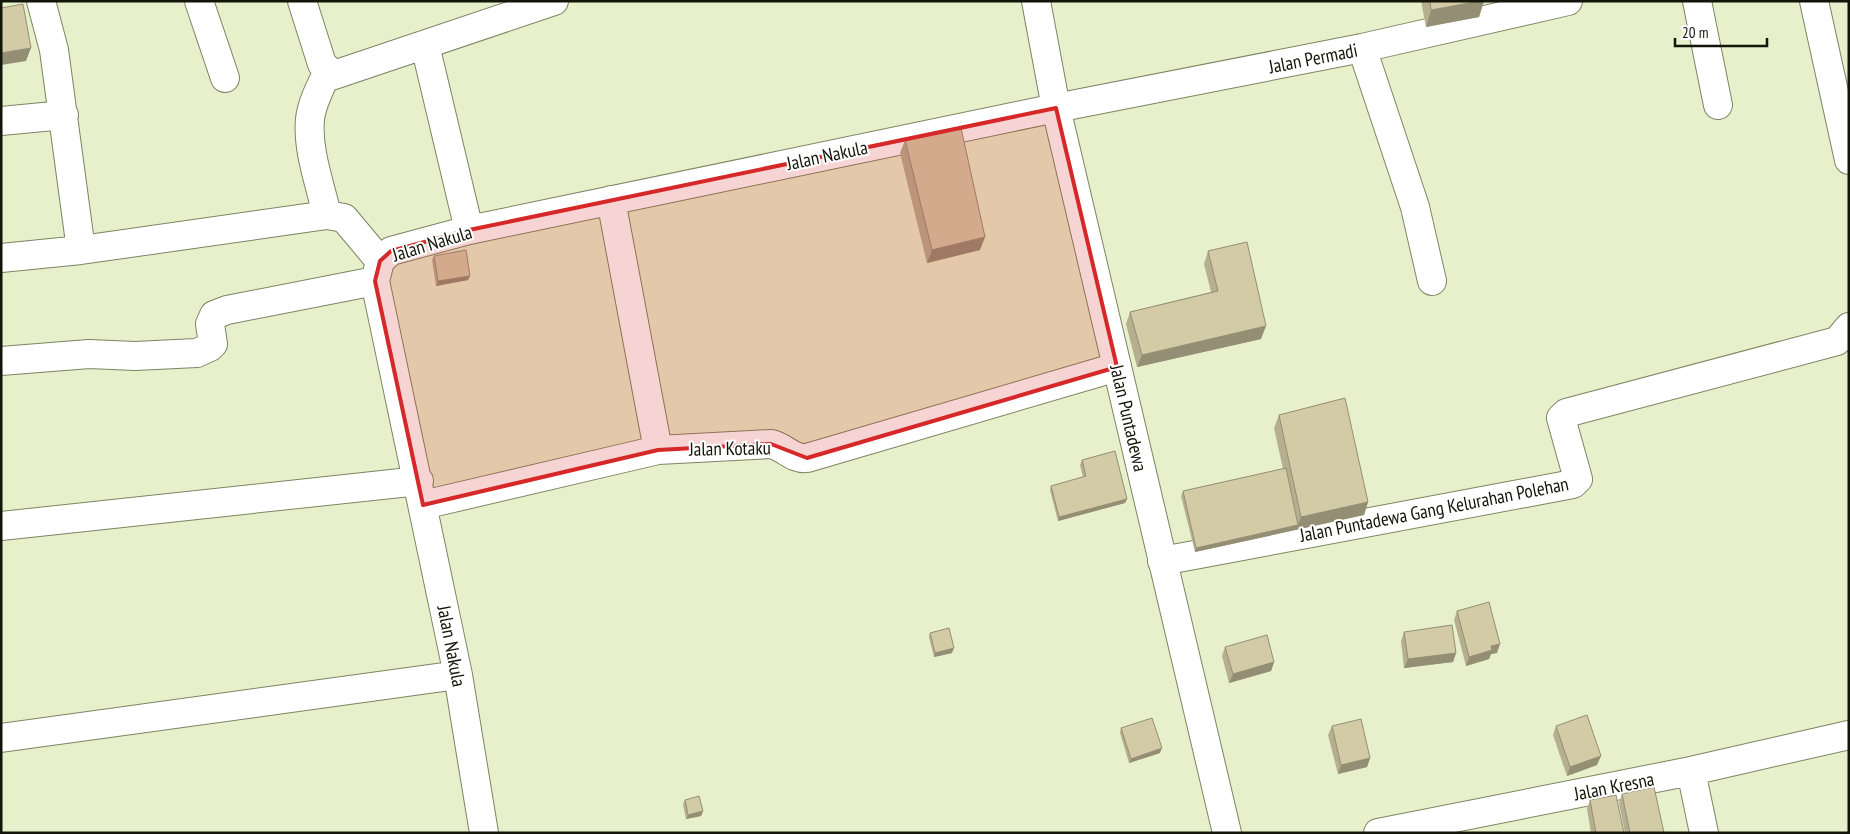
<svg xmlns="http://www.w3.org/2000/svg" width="1850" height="834" font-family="'PT Sans Narrow',sans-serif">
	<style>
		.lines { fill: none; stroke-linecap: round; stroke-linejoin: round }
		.minor-casing { stroke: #7d8462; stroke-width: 30 }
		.tertiary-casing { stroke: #7d8462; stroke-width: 30 }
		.minor { stroke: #fff; stroke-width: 28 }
		.tertiary { stroke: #fff; stroke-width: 28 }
		.wall { fill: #b5af8f }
		.shaded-wall { fill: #938e74 }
		.building { fill: #d2cba6; stroke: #938e74 }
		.marked { fill: #d62828; fill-opacity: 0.2; stroke: #d62828; stroke-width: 4; stroke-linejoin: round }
		.labels { text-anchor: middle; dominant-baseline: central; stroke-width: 4; stroke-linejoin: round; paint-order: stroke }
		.street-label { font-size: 19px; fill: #131508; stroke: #fff }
	</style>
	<rect width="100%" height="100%" fill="#e7f0cb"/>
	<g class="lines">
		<defs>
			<path id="minor" d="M41 1 54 50 81 250
				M199 1 225 78
				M302 1 322 64 334 75 554 1
				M1697 1 1718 105
				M1814 1 1849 160
				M425 45 469 230
				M1362 48 1415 207 1432 281
				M1 121 64 115
				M611 200 658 450
				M327 215C320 184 307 150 310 119 312 102 321 86 328 71
				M1 258 81 250 327 215 344 218 380 261
				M1 361 89 354 135 356 197 353 210 347 213 344 210 324 214 315 227 310 375 281
				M423 505 658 450 771 444C785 447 793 460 807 458L1117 367
				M1 526 419 481
				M1162 561 1573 484 1578 479 1561 418 1566 413 1837 341 1849 327
				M1 738 458 675
				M1691 771 1704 833
				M484 833 458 675 375 281 380 261 391 251 469 230 1056 108 1362 48 1568 1
				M1378 833 1691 771 1849 735"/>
			<path id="tertiary" d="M1036 1 1056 108 1227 833"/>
		</defs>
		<!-- minor casing -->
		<use href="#minor" class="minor-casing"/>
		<!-- tertiary casing -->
		<use href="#tertiary" class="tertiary-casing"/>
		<!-- minor -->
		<use href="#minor" class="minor"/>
		<!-- tertiary -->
		<use href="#tertiary" class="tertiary"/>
	</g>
	<!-- wall -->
	<path class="wall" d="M1421 1H1484L1479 17 1426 27Z
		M905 140 980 250 927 263 900 153Z
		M1208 251 1261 339 1137 367 1126 324 1130 312 1211 292 1204 264Z
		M434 256 470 276 468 280 436 286 432 260Z
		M1279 415 1368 502 1364 515 1195 552 1181 496 1183 491 1283 469 1274 428Z
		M1082 460 1127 499 1125 503 1058 521 1050 490 1051 486 1083 477 1080 465Z
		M1457 611 1497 653 1491 654 1489 659 1466 666 1454 620Z
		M1404 632 1456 653 1453 662 1404 668 1401 641Z
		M930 633 952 653 934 657 929 637Z
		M1225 647 1274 662 1271 671 1229 683 1222 656Z
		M1332 726 1370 758 1367 767 1338 774 1328 735Z
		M1556 726 1597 765 1567 776 1553 735Z
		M1121 728 1160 753 1129 763 1120 733Z
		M1622 794 1664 833H1625L1619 803Z
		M685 800 703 811 701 816 686 819 683 804Z
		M1590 800 1624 833H1591L1587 809Z"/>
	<!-- shaded-wall -->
	<path class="shaded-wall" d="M1480 1H1484L1479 17 1426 27 1431 10Z
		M31 48 26 61 1 65V53Z
		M985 237 980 250 927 263 932 250Z
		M470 276 468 280 436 286 438 281Z
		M1266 326 1261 339 1137 367 1142 355Z
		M1127 499 1125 503 1058 521 1059 517Z
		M1368 502 1364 515 1195 552 1196 548 1298 525 1301 517Z
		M1500 644 1497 653 1491 654 1489 659 1466 666 1469 657 1491 646Z
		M954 648 952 653 934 657 935 653Z
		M1456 653 1453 662 1404 668 1408 659Z
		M1274 662 1271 671 1229 683 1233 674Z
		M1162 748 1160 753 1129 763 1131 759Z
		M1601 756 1597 765 1567 776 1570 767Z
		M1370 758 1367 767 1338 774 1341 765Z
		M703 811 701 816 686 819 688 815Z"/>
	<!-- building -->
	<path class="building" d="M1430 1H1480L1431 10Z
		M23 4 31 48 1 53V8Z
		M961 128 985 237 932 250 905 140Z
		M1247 242 1266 326 1142 355 1130 312 1218 291 1208 251Z
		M466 250 470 276 438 281 434 256Z
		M1345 398 1368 502 1301 517 1279 415Z
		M1115 451 1127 499 1059 517 1051 486 1086 476 1082 460Z
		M1286 468 1298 525 1196 548 1183 491Z
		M1489 602 1500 644 1491 646 1492 650 1469 657 1457 611Z
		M1452 625 1456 653 1408 659 1404 632Z
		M949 628 954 648 935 653 930 633Z
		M1267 635 1274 662 1233 674 1225 647Z
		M1587 715 1601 756 1570 767 1556 726Z
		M1152 718 1162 748 1131 759 1121 728Z
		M1361 719 1370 758 1341 765 1332 726Z
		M1654 787 1664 833H1630L1622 794Z
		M1616 795 1624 833H1596L1590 800Z
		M699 796 703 811 688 815 685 800Z"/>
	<!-- marked area -->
	<path class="marked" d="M1056 108 1117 367 807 458 771 444 658 450 423 505 375 281 380 261 391 251 469 230Z"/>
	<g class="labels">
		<!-- street labels -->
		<g class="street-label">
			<text transform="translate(1313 58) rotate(-11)">Jalan Permadi</text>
			<text transform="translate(827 155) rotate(-12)">Jalan Nakula</text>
			<text transform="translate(432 243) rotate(-17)">Jalan Nakula</text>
			<text transform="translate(1129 418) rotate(77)">Jalan Puntadewa</text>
			<text transform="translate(730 448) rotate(-1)">Jalan Kotaku</text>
			<text transform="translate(1434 509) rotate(-11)">Jalan Puntadewa Gang Kelurahan Polehan</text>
			<text transform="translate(452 646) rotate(79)">Jalan Nakula</text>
			<text transform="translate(1614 786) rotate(-11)">Jalan Kresna</text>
		</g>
	</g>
	<!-- border -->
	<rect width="1850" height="834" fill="none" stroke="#131508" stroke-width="5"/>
	<!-- scale -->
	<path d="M1675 38v8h92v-8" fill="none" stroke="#131508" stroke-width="2.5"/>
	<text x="1682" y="38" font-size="15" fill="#131508" stroke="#ffffff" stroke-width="4" paint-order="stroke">20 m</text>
</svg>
